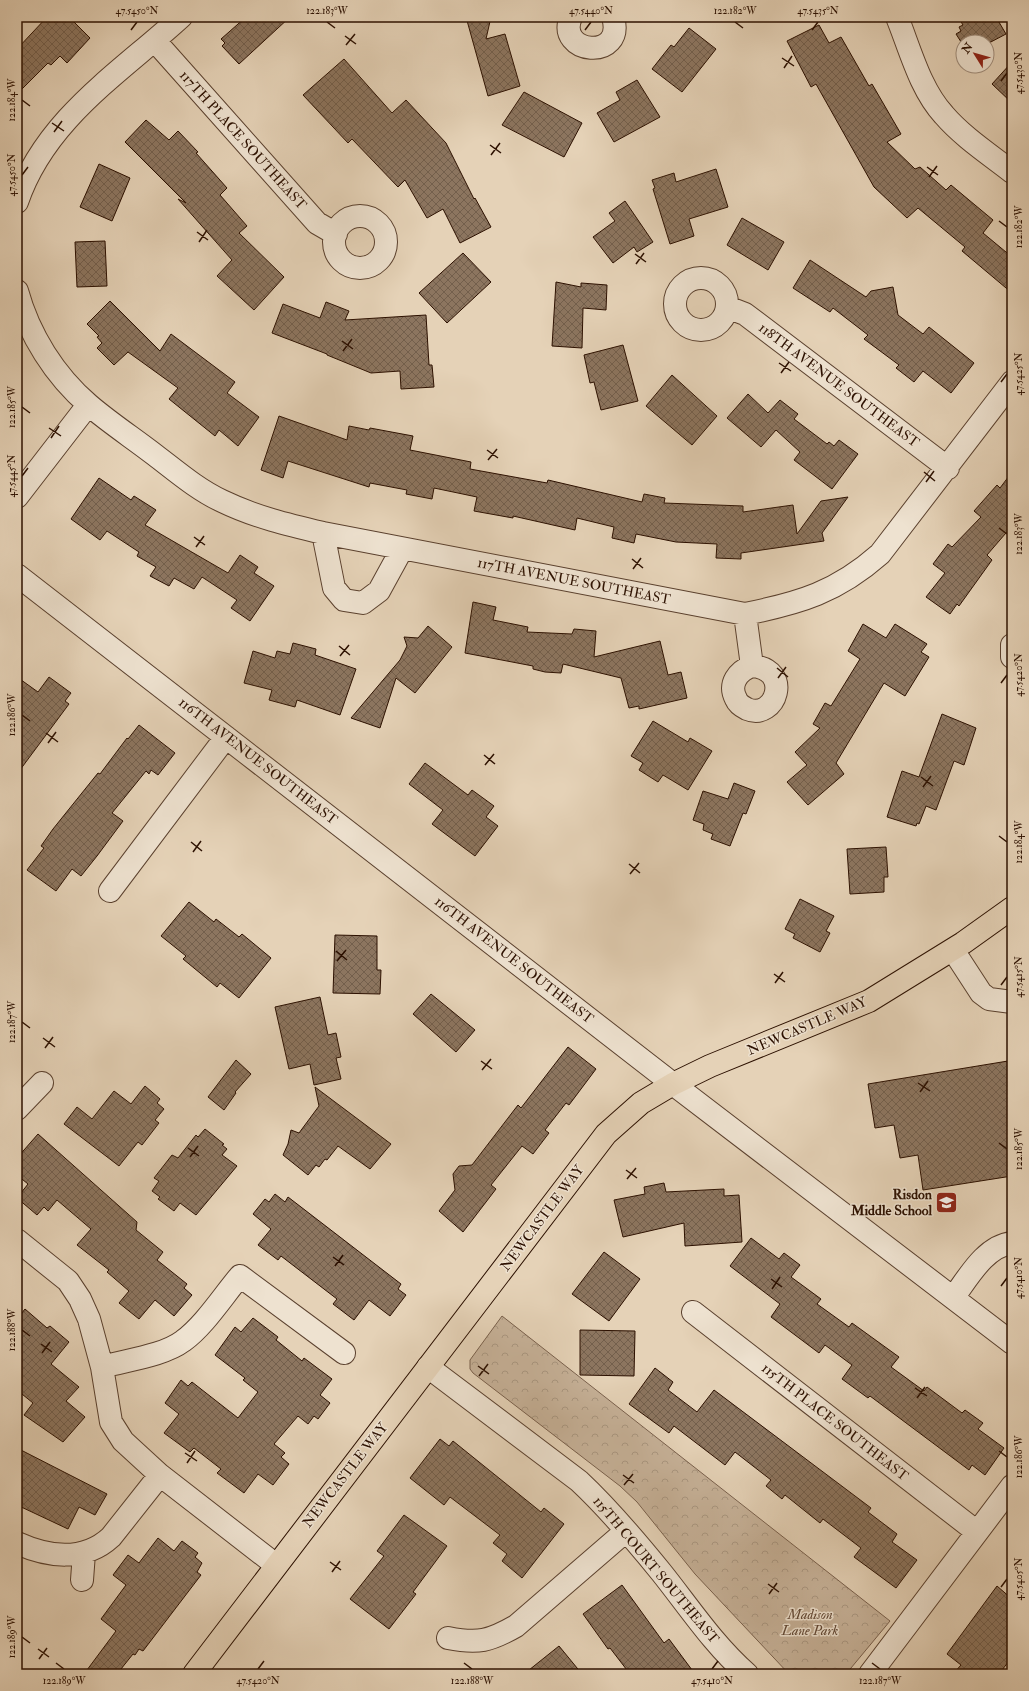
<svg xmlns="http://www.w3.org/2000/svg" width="1029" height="1691" font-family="'IM FELL Double Pica',serif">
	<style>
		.park { fill: url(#park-crowns); stroke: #79604c }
		.building { fill: url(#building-cross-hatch); stroke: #2c1000 }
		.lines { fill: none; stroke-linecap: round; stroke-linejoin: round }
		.minor-casing { stroke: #5a402e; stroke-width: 24 }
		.major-casing { stroke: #2c1000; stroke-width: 24 }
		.minor { stroke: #eee2d0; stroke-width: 22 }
		.major { stroke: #e5d2b7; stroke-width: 22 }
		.ticks { fill: none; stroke: #2c1000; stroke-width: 1.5 }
		.labels { text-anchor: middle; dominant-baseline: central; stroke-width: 3; stroke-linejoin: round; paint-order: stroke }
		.street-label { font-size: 14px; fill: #2c1000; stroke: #eee2d0 }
		.poi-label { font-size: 14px; font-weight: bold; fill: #2c1000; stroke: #eee2d0; text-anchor: end }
		.park-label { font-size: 14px; font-style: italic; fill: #624835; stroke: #eee2d0 }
		.neatline { fill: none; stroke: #2c1000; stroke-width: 1.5 }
		.ticks-label { font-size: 10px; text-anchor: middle; fill: #2c1000 }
	</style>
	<defs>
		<pattern id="park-crowns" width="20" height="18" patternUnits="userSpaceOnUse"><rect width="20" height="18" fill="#c6b198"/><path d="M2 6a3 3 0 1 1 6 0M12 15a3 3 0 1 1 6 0" fill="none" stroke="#aa9781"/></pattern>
		<pattern id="building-cross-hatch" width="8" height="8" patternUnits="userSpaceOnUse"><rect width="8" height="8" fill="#8c755f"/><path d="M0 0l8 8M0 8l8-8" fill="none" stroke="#735f4c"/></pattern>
	</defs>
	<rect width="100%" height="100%" fill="#e5d2b7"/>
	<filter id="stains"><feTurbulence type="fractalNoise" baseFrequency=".005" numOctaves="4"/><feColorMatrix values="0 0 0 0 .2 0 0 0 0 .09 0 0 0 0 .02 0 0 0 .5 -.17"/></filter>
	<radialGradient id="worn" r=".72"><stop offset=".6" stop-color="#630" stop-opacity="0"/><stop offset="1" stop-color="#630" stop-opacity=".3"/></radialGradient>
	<!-- park -->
	<path class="park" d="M502 1316 890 1621 846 1674H789L695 1574 637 1502 620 1486 473 1373 470 1369V1360Z"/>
	<!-- building -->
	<path class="building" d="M47 17H69L90 38 67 63 60 56 51 65 48 63 17 94V49Z
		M246 17H290L239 64 222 46 225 43 221 39Z
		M466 17H491L486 39 505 34 520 86 488 96Z
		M958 17H996L1006 34 987 44V42H963V45L956 34 961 31 959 27 963 25Z
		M819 25 829 43 841 37 869 86 872 84 901 134 887 142 915 169 920 167 946 190 951 185 993 220 983 233 1012 257V293L962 251 965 247 918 208 907 218 874 187 816 84 811 87 787 41Z
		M689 28 716 49 682 92 652 69 671 45 674 47Z
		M344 59 392 113 406 100 446 143 474 199 475 198 491 227 460 243 443 209 427 218 405 180 398 187 352 139 348 143 303 95Z
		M1012 62V103L992 84Z
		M637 80 660 117 614 142 597 113 620 100 616 92Z
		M524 92 582 123 564 157 502 125Z
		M146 120 169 140 178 131 198 152 196 153 227 188 220 195 247 226 239 233 284 277 254 310 217 276 232 260 178 199 186 203 125 142Z
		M99 164 130 178 112 221 80 207Z
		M716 169 728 207 689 219 694 236 670 244 653 189 655 188 652 180 674 173 676 182Z
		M625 201 653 242 637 252 634 247 613 263 593 237 615 221 609 213Z
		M742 218 784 242 768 270 727 245Z
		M105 241 107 286 77 287 75 242Z
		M463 253 491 282 447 323 419 293Z
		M810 260 866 297 871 291 893 287 898 315 923 334 929 327 974 363 951 393 923 371 914 382 896 368 899 365 864 339 868 335 833 308 830 312 793 288Z
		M556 282 581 287V283L607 285 606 310 583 308 582 348 552 346Z
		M110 301 160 351 171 334 235 382 227 393 259 417 238 446 219 430 215 436 169 399 178 388 128 352 114 365 97 348 102 343 97 337 99 336 87 324Z
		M326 302 349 311 345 320 426 315 429 365H432L434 387 401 389 400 371 371 373 327 355V354L272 333 283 304 320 318Z
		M623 345 638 401 601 410 594 382 590 383 584 355Z
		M672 375 717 416 692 445 646 406Z
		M748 394 768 413 780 400 798 414 794 419 827 444 829 442 834 446 839 440 858 454 832 489 794 460 800 452 776 430 761 447 727 418Z
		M279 416 347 440 349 426 369 430 370 428 413 436 410 450 471 462 470 469 547 483 548 480 642 502 644 494 665 498 664 503 743 506V512L793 505 797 534 821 501 848 497 822 533 824 541 741 553V559L716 558 717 544 676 542 636 534 634 543 612 538 614 527 577 518 575 530 513 516V518L474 511 477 497 434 488 432 499 406 494 407 490 370 483 369 487 288 461 283 478 261 470Z
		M1012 472V526L987 555 992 560 959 606 957 604 950 614 926 597 945 573 933 564 948 544 952 547 981 517 974 511 997 485 1000 488Z
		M99 478 131 500 134 496 156 510 145 525 228 573 240 555 258 567 254 573 274 586 250 621 231 608 237 600 202 577 194 589 174 578 169 586 150 576 156 567 137 556 139 552 107 531 100 540 71 519Z
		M473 602 496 607 493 620 528 627 527 632 572 634 574 629 596 631 594 657 660 641 668 675 681 672 687 698 639 709V706L629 708 621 678 563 664 561 673 545 672 533 669V666L465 653Z
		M863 624 886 638 895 624 927 644 921 652 929 657 905 696 884 683 836 763 844 774 808 805 787 782 807 765 795 752 820 728 813 724 825 703 831 706 860 659 848 651Z
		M428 626 452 647 415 693 396 678 380 728 351 718 400 660 407 646 404 637 418 638Z
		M293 643 316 649 315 655 356 669 340 715 297 700 295 707 269 700 272 690 244 683 253 651 275 658 277 651 290 654Z
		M17 677 38 692 49 677 71 693 65 701 69 704 17 774Z
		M942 714 976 728 964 765 954 761 936 810 926 806 919 824 917 823 916 826 887 817 902 771 919 777Z
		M653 721 688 742 690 738 712 751 688 790 663 775 658 782 639 770 643 763 631 756Z
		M139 725 175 753 158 775 151 770 149 774 146 771 112 813 123 821 97 856 81 876 72 869 56 891 27 870 44 848 41 846 53 829 98 773 100 774 127 738 128 739Z
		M425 763 468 795 472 790 494 806 486 817 498 826 475 856 432 824 443 810 409 784Z
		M734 783 755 791 746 814 743 813 730 846 711 839 713 834 703 830 704 824 693 820 703 791 728 799Z
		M886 847 888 877H884V892L850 894 847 849Z
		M800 899 834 916 826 931 830 933 820 952 793 938 795 934 785 929Z
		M189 902 214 922 216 919 239 937 242 934 271 958 239 998 220 983 217 987 183 959 186 956 161 936Z
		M335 935 377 936V970H381L380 994 333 993Z
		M431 994 475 1030 456 1052 413 1014Z
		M320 997 328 1035 336 1033 341 1057 336 1058 341 1079 314 1085 310 1064 289 1069 275 1007Z
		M568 1047 596 1069 569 1105 566 1103 545 1130 549 1133 533 1154 522 1146 491 1185 496 1189 463 1232 439 1211 455 1190 453 1174 459 1166 472 1165 518 1105 521 1108Z
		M236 1060 251 1074 235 1092 236 1093 224 1110 208 1097Z
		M1008 1061 1009 1066 1012 1065V1176L923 1190 918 1155 900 1158 894 1125 875 1128 868 1084Z
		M145 1086 160 1099 157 1103 164 1109 155 1120 159 1123 142 1145 138 1142 119 1166 64 1124 77 1107 92 1119 114 1091 131 1104Z
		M315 1087 391 1144 370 1169 338 1146 327 1160 325 1159 319 1167 316 1165 308 1175 283 1155 288 1144 291 1130 299 1133 319 1106Z
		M205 1129 224 1144 222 1145 227 1149 222 1155 237 1166 196 1215 180 1203 174 1211 158 1199 160 1197 152 1191 159 1181 154 1178 172 1155 178 1158 196 1135 198 1137Z
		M38 1134 137 1222 136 1230 163 1252 157 1260 187 1284 184 1288 192 1295 174 1316 155 1300 139 1319 119 1303 129 1291 107 1272 109 1270 77 1245 91 1229 57 1200 48 1211 44 1207 37 1215 17 1198 28 1184 17 1175V1158Z
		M664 1183 666 1192 724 1189V1196L739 1195 742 1242 685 1246 684 1223 623 1237 614 1200 645 1194 644 1187Z
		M275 1194 285 1202 288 1197 401 1284 398 1289 406 1295 390 1316 369 1300 354 1320 333 1304 337 1299 281 1256 278 1260 258 1245 271 1229 253 1214 265 1199 269 1202Z
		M751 1238 779 1259 784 1253 800 1265 791 1277 821 1299 817 1304 849 1327 852 1323 899 1357 891 1367 924 1391 927 1387 962 1413 965 1410 983 1423 978 1429 1004 1448 985 1475 972 1465 969 1470 870 1396 868 1398 842 1379 852 1365 825 1345 819 1353 771 1317 780 1304 730 1266Z
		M604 1252 640 1279 609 1321 572 1294Z
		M25 1309 47 1328 50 1326 69 1342 51 1364 79 1387 66 1401 85 1417 63 1442 24 1415 33 1403 17 1390V1319Z
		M253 1318 278 1337 276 1340 302 1361 304 1358 332 1379 320 1395 330 1403 318 1419 314 1416 308 1424 298 1416 274 1444 285 1453 281 1457 289 1464 273 1485 258 1474 244 1493 217 1473 221 1469 194 1448 190 1452 164 1433 179 1414 165 1403 181 1380 188 1386 192 1382 238 1418 258 1392 243 1380 245 1378 215 1355 235 1327 241 1332Z
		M580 1330 635 1331 634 1376 580 1375Z
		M655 1368 673 1382 668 1390 697 1412 714 1390 871 1508 868 1512 897 1534 892 1542 917 1560 896 1588 854 1557 861 1548 823 1519 820 1523 785 1495 782 1499 766 1486 771 1480 735 1452 725 1465 674 1426 669 1433 629 1404Z
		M440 1439 449 1446 453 1441 541 1512 544 1508 564 1524 522 1578 502 1561 507 1554 493 1543 500 1535 450 1497 444 1505 410 1478Z
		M17 1448 107 1494 95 1515 79 1507 68 1529 17 1505Z
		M404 1515 447 1546 413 1592 416 1594 389 1629 350 1599 384 1556 377 1551Z
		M158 1538 174 1551 182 1541 198 1553 195 1557 202 1563 197 1572 201 1575 143 1651 139 1649 135 1655 133 1654 117 1674H84L116 1631 101 1619 126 1585 113 1575 128 1555 139 1563Z
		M622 1585 664 1643 669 1639 695 1674H630L610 1648 608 1649 583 1614Z
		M997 1586 1012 1599V1657L999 1674H953L961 1665 947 1654Z
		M559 1646 582 1674H524Z"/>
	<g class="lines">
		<defs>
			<path id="minor" d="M571 17C555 54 626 62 613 17
				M897 17C910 49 920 89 944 115 963 137 989 154 1012 172
				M155 41 317 223 336 234
				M17 202C45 119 120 73 181 17
				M334 242a26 26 0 1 1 52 0a26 26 0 1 1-52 0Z
				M675 304a26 26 0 1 1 52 0a26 26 0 1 1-52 0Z
				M17 291C29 335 55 376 89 405 110 423 133 438 155 455 176 471 198 490 222 501 255 517 289 525 323 533L745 614C800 603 837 592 880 554L1012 382
				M727 307 745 314 948 468
				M17 497 88 405
				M323 533 334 588 344 600 363 603 379 591 402 549
				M17 575 673 1084 1012 1343
				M745 614 752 666C738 671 728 684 736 699 738 704 743 707 747 709 776 721 793 669 752 666
				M1012 645V657
				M110 891 226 737
				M953 950 981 993 989 999 1012 1002
				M17 1109 42 1083
				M17 1240 68 1281 80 1299 89 1319 102 1367 111 1422 123 1441 160 1475 276 1565
				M953 1298C968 1278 985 1246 1012 1243
				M693 1312 977 1532
				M102 1367C126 1360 163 1356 183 1341 204 1326 223 1296 240 1276L344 1353
				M428 1367 579 1481C609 1509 635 1540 661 1572 689 1607 713 1644 747 1674
				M17 1543C48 1557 84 1562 111 1537L160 1475
				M82 1580 84 1553
				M448 1638C478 1644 490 1641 516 1626L626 1531
				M870 1674 1012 1486"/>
			<path id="major" d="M194 1674 606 1134 641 1103 673 1084 710 1066 869 1001 963 943 1012 908"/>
		</defs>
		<!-- minor casing -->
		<use href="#minor" class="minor-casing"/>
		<!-- major casing -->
		<use href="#major" class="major-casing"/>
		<!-- minor -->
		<use href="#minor" class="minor"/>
		<!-- major -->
		<use href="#major" class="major"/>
	</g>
	<!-- ticks -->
	<path class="ticks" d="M327 22 335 28M735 22 743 28M131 30 137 22M585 30 591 22M812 30 818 22M345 36 356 44M346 45 355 34M782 58 794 66M784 68 792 56M1001 81 1007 73M22 100 30 106M52 123 64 131M54 132 62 121M490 145 501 153M491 155 500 143M927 167 938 175M22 175 28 167M929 177 937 166M999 221 1007 227M197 232 208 240M199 242 207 230M635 254 646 262M636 264 644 253M342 341 353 349M343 351 352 339M779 363 791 371M781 373 789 362M1001 382 1007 374M22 407 30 413M49 428 61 436M51 438 59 426M487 450 498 458M488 460 497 449M924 472 935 481M22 476 28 468M926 482 934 471M999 528 1007 534M194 537 205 545M196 547 204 536M632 559 643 568M633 569 641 558M339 646 350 655M340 656 349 645M777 668 788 677M778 678 786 667M1001 683 1007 675M22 715 30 721M46 733 58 742M48 743 56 732M484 755 495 764M485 765 494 754M921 777 933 786M923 787 931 776M999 836 1007 842M191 842 202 851M193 852 201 841M629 864 640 873M630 874 639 863M336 951 347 960M337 961 346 950M774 974 785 982M775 983 783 972M1001 985 1007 977M22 1022 30 1028M43 1038 55 1047M45 1048 53 1037M481 1061 492 1069M482 1070 491 1059M918 1083 930 1091M920 1092 928 1081M999 1143 1007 1149M188 1148 199 1156M190 1157 198 1146M626 1170 637 1178M627 1179 636 1168M333 1257 344 1265M335 1266 343 1255M771 1279 782 1287M1001 1286 1007 1278M772 1289 780 1277M22 1330 30 1336M41 1344 52 1352M42 1353 50 1342M478 1366 489 1374M479 1376 488 1364M915 1388 927 1396M917 1398 925 1387M999 1451 1007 1457M185 1453 197 1461M187 1463 195 1451M623 1475 634 1483M624 1485 633 1474M330 1562 341 1570M332 1572 340 1561M768 1584 779 1592M1001 1587 1007 1579M769 1594 777 1583M22 1637 30 1643M38 1649 49 1657M39 1659 47 1648M56 1663 64 1669M464 1663 472 1669M872 1663 880 1669M258 1669 264 1661M712 1669 718 1661"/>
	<!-- icons -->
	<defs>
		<symbol id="school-square" viewBox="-11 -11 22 22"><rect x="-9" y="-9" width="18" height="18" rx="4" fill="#8f2418" stroke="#eee2d0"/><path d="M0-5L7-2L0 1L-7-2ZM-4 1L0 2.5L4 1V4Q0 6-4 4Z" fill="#fff"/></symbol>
	</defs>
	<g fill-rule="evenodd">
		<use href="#school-square" x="934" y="1190" width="25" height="25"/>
	</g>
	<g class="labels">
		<!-- street labels -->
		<g class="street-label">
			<text transform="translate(243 140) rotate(48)">117TH PLACE SOUTHEAST</text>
			<text transform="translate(839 385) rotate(37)">118TH AVENUE SOUTHEAST</text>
			<text transform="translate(574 581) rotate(11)">117TH AVENUE SOUTHEAST</text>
			<text transform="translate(258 761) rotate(38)">116TH AVENUE SOUTHEAST</text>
			<text transform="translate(514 960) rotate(38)">116TH AVENUE SOUTHEAST</text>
			<text transform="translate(807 1026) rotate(-23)">NEWCASTLE WAY</text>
			<text transform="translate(542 1218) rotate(-53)">NEWCASTLE WAY</text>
			<text transform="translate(835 1422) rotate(38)">115TH PLACE SOUTHEAST</text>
			<text transform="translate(345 1475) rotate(-52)">NEWCASTLE WAY</text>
			<text transform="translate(656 1570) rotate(50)">115TH COURT SOUTHEAST</text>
		</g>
		<!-- poi labels -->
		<g class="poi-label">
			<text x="932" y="1194">Risdon<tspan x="932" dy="16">Middle School</tspan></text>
		</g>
		<!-- park labels -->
		<g class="park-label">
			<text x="810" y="1614">Madison<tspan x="810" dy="16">Lane Park</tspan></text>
		</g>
	</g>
	<!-- margin -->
	<rect width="1029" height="1691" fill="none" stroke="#e5d2b7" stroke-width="44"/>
	<!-- north arrow -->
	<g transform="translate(975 54) rotate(307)"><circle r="19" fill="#eee2d0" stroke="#a08e7d"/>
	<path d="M0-3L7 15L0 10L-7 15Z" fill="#8f2418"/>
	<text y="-6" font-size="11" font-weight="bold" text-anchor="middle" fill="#2c1000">N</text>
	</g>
	<rect x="22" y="22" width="985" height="1647" class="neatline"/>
	<g class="ticks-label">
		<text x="137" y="14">47.5450°N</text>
		<text x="327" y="14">122.183°W</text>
		<text x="591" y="14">47.5440°N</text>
		<text x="735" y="14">122.182°W</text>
		<text x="818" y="14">47.5435°N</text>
		<text transform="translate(1018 73) rotate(-90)" y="4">47.5430°N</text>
		<text transform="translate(11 100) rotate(-90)" y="4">122.184°W</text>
		<text transform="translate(11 175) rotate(-90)" y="4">47.5450°N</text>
		<text transform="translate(1018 227) rotate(-90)" y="4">122.182°W</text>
		<text transform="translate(1018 374) rotate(-90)" y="4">47.5425°N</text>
		<text transform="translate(11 407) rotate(-90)" y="4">122.185°W</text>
		<text transform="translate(11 476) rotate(-90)" y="4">47.5445°N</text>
		<text transform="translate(1018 534) rotate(-90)" y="4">122.183°W</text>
		<text transform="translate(1018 675) rotate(-90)" y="4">47.5420°N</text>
		<text transform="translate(11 715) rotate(-90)" y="4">122.186°W</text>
		<text transform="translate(1018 842) rotate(-90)" y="4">122.184°W</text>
		<text transform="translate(1018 977) rotate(-90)" y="4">47.5415°N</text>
		<text transform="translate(11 1022) rotate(-90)" y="4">122.187°W</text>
		<text transform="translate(1018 1149) rotate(-90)" y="4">122.185°W</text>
		<text transform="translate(1018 1278) rotate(-90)" y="4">47.5410°N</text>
		<text transform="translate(11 1330) rotate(-90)" y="4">122.188°W</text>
		<text transform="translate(1018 1457) rotate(-90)" y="4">122.186°W</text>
		<text transform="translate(1018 1579) rotate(-90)" y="4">47.5405°N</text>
		<text transform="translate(11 1637) rotate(-90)" y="4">122.189°W</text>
		<text x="64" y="1684">122.189°W</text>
		<text x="258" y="1684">47.5420°N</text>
		<text x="472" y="1684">122.188°W</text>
		<text x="712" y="1684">47.5410°N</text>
		<text x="880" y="1684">122.187°W</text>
	</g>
	<rect width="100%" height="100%" filter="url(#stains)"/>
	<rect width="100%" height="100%" fill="url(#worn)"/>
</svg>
